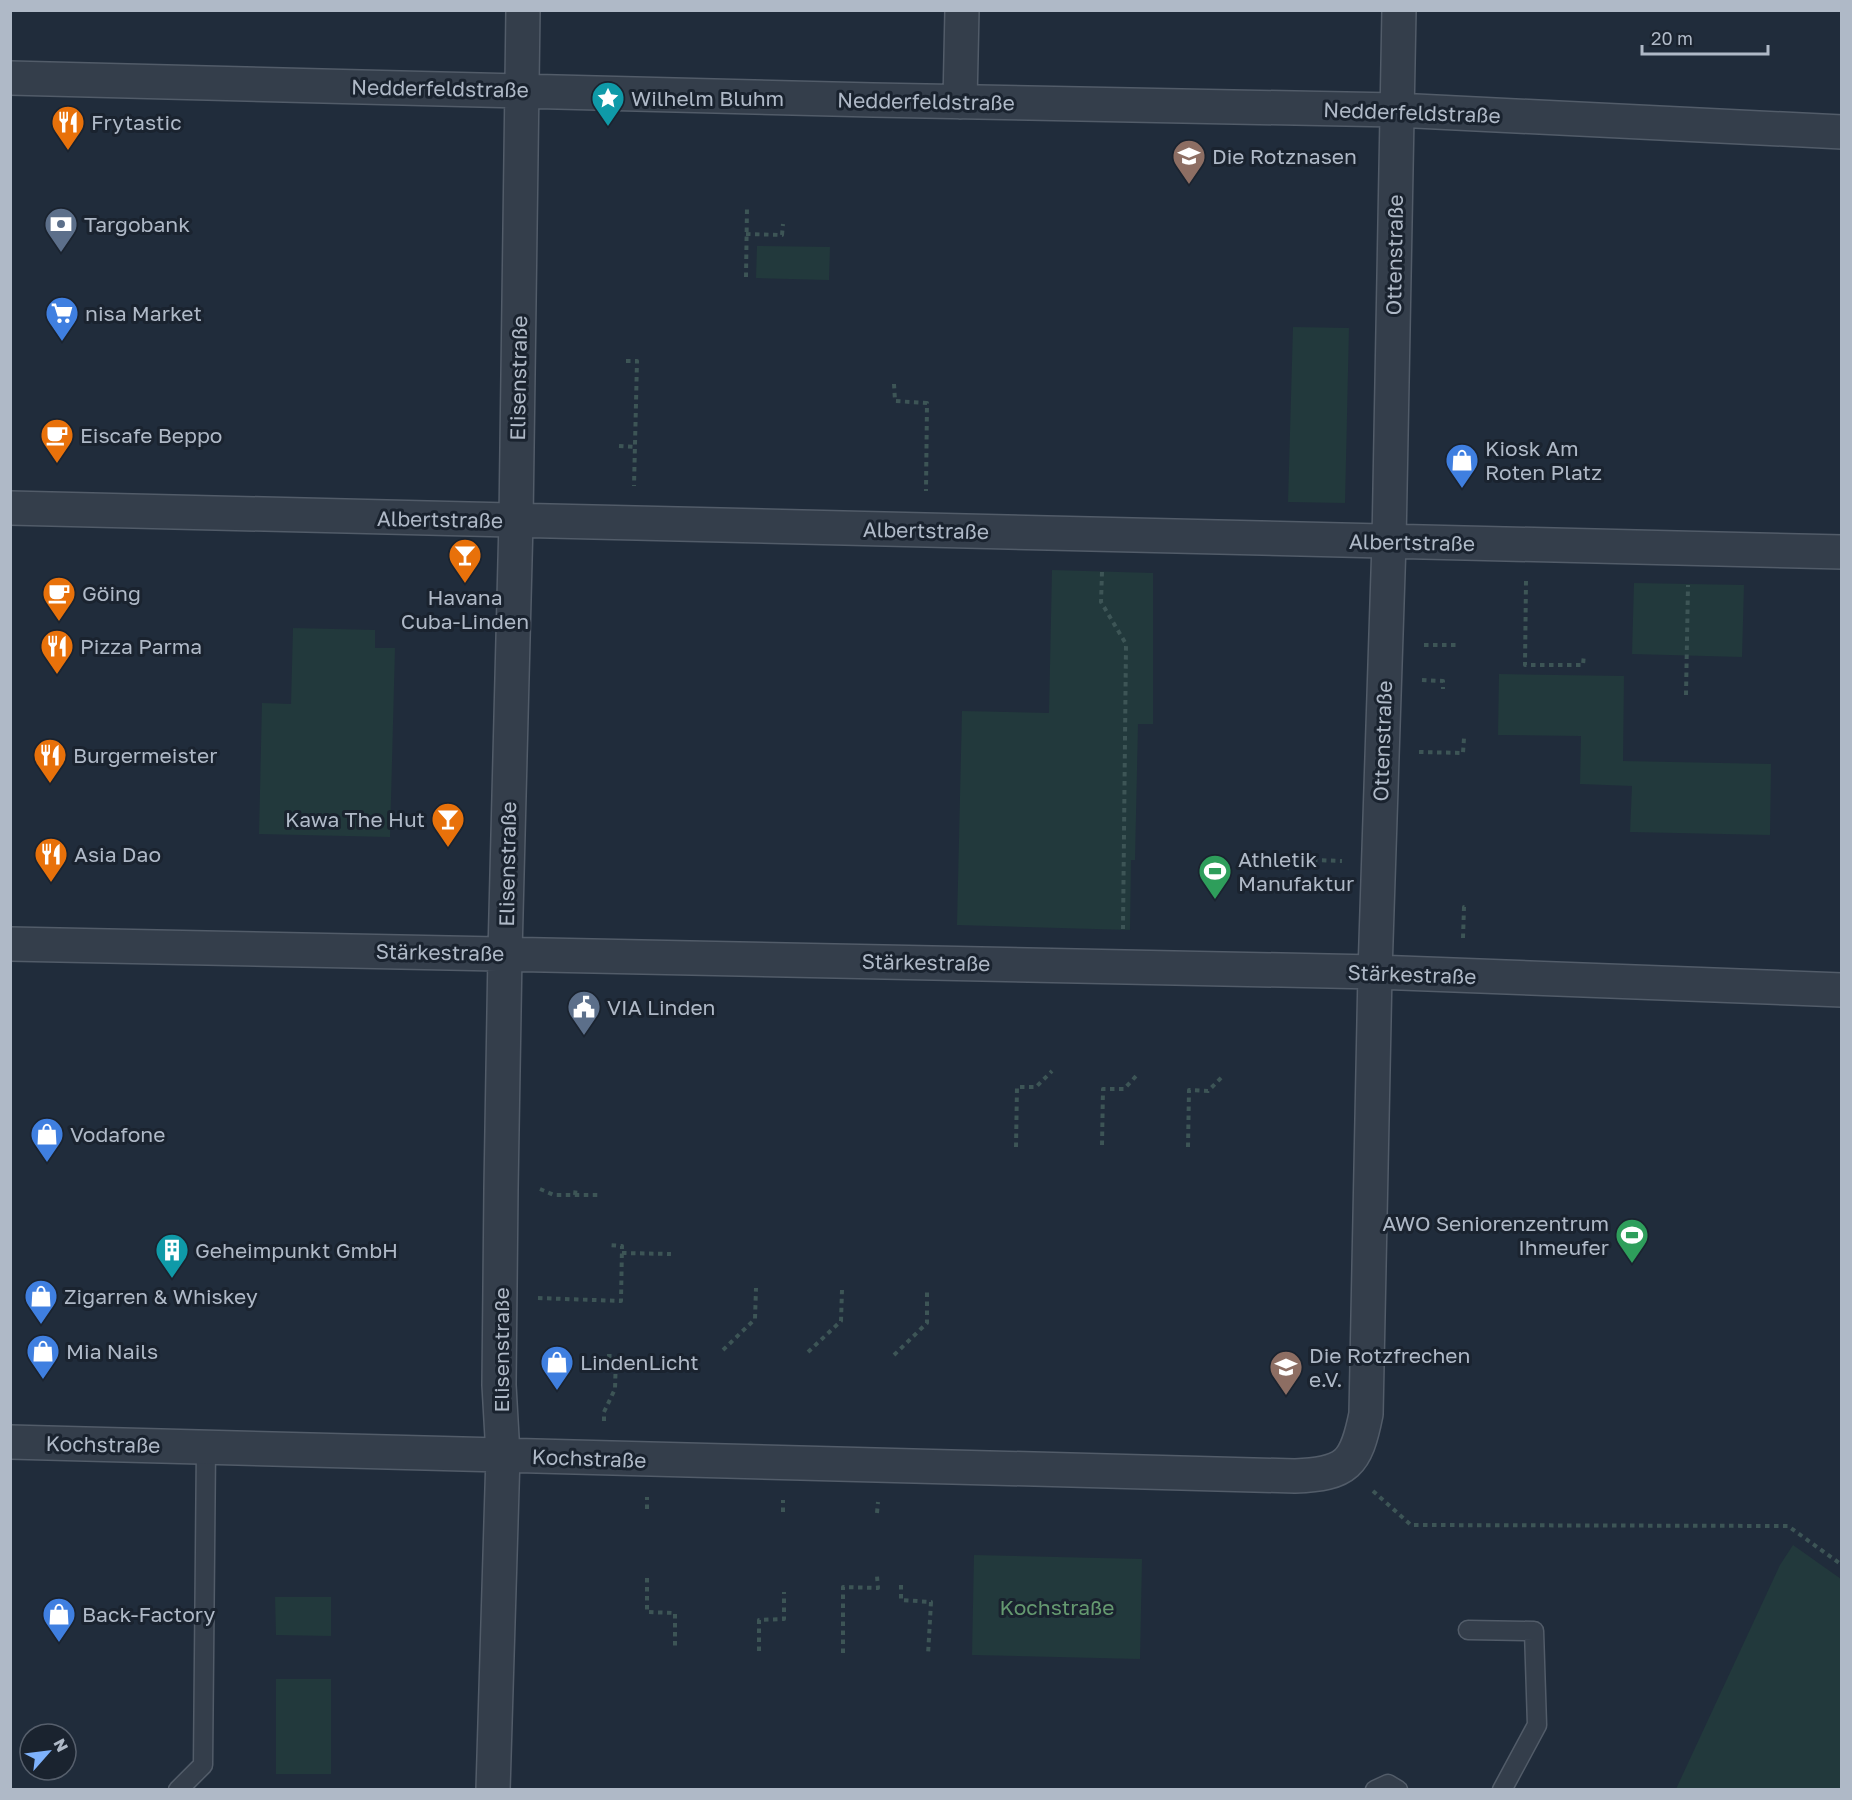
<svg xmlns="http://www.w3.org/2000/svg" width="1852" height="1800" font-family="'Golos Text',sans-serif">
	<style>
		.green { fill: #22393c }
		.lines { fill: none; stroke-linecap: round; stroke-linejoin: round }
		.lane-casing { stroke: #525c69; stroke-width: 21 }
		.street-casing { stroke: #525c69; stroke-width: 36 }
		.path { stroke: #3d5556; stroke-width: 4; stroke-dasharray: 4.5 4.5; stroke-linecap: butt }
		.lane { stroke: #343e4b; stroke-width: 18 }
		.street { stroke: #343e4b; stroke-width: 33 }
		.labels { text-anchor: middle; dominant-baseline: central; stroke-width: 6; stroke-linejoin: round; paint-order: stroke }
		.street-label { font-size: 21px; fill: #afb9c7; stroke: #1a232f }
		.poi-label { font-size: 21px; fill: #afb9c7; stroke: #1a232f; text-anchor: start }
		.park-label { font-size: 21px; fill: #659970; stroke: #1a232f }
	</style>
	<rect width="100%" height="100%" fill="#202c3b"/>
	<!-- green -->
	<path class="green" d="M757 246 830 247 829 280 756 278Z
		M1293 327 1349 328 1345 503 1288 502Z
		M1052 570 1153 573V724H1138L1135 860H1131L1130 930 957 925 962 711 1049 713Z
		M1634 583 1744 585 1742 657 1632 654Z
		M293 628 375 630V648H395L390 837 259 834 262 703 291 704Z
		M1499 674 1624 676 1623 761 1771 764 1770 835 1630 832 1632 786 1580 784 1581 736 1498 735Z
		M1793 1545 1841 1579V1789H1676L1780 1565Z
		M974 1555 1142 1559 1140 1659 972 1655Z
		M275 1597H331V1636L276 1635Z
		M276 1679H331V1774H276Z"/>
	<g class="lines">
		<defs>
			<path id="lane" d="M1468 1630 1534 1631 1537 1725 1502 1790
				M178 1790 203 1765 206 1446
				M1375 1790 1388 1784 1398 1790"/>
			<path id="street" d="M10 78 873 100 1396 110 1842 132
				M960 102 962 10
				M10 508 1842 552
				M10 944 1375 972 1842 990
				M10 1442 1295 1476C1347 1474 1356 1464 1366 1414L1375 972 1389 542 1399 10
				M493 1790 503 1455 499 1385 501 1189 505 953 516 521 523 10"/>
		</defs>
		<!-- lane casing -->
		<use href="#lane" class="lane-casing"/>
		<!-- street casing -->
		<use href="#street" class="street-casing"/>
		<!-- path -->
		<path class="path" d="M746 234 782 235 783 224
			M746 277 747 208
			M626 361H637L634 486
			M894 384 895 401 927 403 926 491
			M619 446 635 447
			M1102 572 1101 602 1126 644 1123 929
			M1526 581 1525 665H1583L1584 654
			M1424 645H1459
			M1422 680 1443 681V689
			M1686 695 1688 585
			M1419 752 1463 753 1464 738
			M1287 870 1288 859 1342 861
			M1463 938 1464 907H1468
			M1102 1145 1103 1089H1124L1138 1074
			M1016 1147 1017 1087H1036L1052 1071
			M1188 1147 1189 1090 1208 1091 1223 1076
			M540 1189 554 1195H598
			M575 1195 576 1186
			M622 1253 671 1254
			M538 1298 621 1301 622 1246 608 1245
			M723 1350 755 1319 756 1288
			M808 1352 841 1321 842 1290
			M894 1355 927 1323V1292
			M604 1421V1412L615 1389 616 1356H606
			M1373 1491 1411 1525 1788 1526 1842 1565
			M647 1509V1497
			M783 1512V1500
			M877 1513 878 1502
			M647 1578V1612L675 1613V1648
			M901 1585V1600L931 1602 928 1655
			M759 1651V1620L784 1619V1592
			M843 1653V1587L878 1588 877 1576"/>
		<!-- lane -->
		<use href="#lane" class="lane"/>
		<!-- street -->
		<use href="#street" class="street"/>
	</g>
	<!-- icons -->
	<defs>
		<symbol id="sight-pin" viewBox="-11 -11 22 30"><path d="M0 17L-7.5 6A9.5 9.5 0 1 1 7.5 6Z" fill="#0f9aa8" stroke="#1a232f"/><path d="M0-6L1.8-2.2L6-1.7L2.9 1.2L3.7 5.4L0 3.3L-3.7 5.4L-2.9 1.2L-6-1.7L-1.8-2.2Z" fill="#fff"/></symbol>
		<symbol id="restaurant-pin" viewBox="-11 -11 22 30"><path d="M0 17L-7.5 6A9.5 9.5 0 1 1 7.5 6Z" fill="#e8710a" stroke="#1a232f"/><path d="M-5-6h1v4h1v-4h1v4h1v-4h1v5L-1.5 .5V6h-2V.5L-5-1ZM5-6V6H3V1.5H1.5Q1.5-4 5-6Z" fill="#fff"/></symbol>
		<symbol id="school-pin" viewBox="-11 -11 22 30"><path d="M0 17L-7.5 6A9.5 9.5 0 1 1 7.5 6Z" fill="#8d6e63" stroke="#1a232f"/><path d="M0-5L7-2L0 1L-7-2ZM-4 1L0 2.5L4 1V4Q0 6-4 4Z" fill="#fff"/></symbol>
		<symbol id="bank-pin" viewBox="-11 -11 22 30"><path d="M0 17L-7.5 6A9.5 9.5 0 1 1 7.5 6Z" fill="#5c6f8a" stroke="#1a232f"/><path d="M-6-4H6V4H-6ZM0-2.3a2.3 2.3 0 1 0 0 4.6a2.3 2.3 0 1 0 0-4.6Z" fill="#fff"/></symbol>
		<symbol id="supermarket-pin" viewBox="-11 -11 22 30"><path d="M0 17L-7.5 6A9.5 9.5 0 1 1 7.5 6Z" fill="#3f7fe0" stroke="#1a232f"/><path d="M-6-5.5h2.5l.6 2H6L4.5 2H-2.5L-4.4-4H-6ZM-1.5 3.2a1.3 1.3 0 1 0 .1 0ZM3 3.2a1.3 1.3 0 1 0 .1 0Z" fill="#fff"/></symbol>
		<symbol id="cafe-pin" viewBox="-11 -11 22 30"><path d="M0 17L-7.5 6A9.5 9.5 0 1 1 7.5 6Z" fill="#e8710a" stroke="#1a232f"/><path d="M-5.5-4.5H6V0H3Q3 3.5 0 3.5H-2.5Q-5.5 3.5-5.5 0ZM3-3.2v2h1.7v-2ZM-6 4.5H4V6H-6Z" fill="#fff"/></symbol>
		<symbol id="shop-pin" viewBox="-11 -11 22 30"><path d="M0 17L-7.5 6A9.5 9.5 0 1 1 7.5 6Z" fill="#3f7fe0" stroke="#1a232f"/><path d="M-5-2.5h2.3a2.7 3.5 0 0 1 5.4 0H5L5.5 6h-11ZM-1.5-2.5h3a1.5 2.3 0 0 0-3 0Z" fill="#fff"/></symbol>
		<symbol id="bar-pin" viewBox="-11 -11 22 30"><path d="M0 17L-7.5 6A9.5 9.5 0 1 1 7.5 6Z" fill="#e8710a" stroke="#1a232f"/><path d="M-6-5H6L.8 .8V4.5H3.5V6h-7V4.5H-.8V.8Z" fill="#fff"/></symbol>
		<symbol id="stadium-pin" viewBox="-11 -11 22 30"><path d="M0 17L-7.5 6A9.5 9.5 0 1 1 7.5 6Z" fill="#2e9e5b" stroke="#1a232f"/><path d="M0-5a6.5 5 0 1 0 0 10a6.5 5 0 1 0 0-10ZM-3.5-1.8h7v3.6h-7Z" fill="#fff"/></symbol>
		<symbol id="civic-pin" viewBox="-11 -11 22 30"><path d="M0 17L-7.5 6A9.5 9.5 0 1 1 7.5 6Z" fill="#5c6f8a" stroke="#1a232f"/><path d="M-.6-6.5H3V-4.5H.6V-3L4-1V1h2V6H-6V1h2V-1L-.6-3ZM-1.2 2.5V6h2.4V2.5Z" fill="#fff"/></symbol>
		<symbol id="building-pin" viewBox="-11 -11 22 30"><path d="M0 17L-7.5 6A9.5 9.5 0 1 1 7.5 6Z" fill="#0f9aa8" stroke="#1a232f"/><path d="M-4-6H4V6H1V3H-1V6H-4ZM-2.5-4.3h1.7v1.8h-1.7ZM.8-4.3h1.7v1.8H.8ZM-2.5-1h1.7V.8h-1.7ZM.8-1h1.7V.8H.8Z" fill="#fff"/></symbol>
	</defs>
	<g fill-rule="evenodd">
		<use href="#sight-pin" x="589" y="79" width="38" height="52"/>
		<use href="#restaurant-pin" x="49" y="103" width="38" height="52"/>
		<use href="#school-pin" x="1170" y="137" width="38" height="52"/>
		<use href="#bank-pin" x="42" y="205" width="38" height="52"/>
		<use href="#supermarket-pin" x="43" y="294" width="38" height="52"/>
		<use href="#cafe-pin" x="38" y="416" width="38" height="52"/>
		<use href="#shop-pin" x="1443" y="441" width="38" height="52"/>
		<use href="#bar-pin" x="446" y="536" width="38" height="52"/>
		<use href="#cafe-pin" x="40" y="574" width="38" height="52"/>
		<use href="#restaurant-pin" x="38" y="627" width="38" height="52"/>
		<use href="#restaurant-pin" x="31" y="736" width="38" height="52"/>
		<use href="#bar-pin" x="429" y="800" width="38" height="52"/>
		<use href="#restaurant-pin" x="32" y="835" width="38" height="52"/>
		<use href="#stadium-pin" x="1196" y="852" width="38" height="52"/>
		<use href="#civic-pin" x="565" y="988" width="38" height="52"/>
		<use href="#shop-pin" x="28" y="1115" width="38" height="52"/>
		<use href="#stadium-pin" x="1613" y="1216" width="38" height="52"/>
		<use href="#building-pin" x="153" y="1231" width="38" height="52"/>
		<use href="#shop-pin" x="22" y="1277" width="38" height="52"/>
		<use href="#shop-pin" x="24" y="1332" width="38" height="52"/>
		<use href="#shop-pin" x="538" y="1343" width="38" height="52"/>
		<use href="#school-pin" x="1267" y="1348" width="38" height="52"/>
		<use href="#shop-pin" x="40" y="1595" width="38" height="52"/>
	</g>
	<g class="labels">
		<!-- street labels -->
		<g class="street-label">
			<text transform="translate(440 88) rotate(1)">Nedderfeldstraße</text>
			<text transform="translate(926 101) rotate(1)">Nedderfeldstraße</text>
			<text transform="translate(1412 112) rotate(2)">Nedderfeldstraße</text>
			<text transform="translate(1394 255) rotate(-89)">Ottenstraße</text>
			<text transform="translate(518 378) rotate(-89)">Elisenstraße</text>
			<text transform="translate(440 519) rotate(1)">Albertstraße</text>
			<text transform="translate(926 530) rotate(1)">Albertstraße</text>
			<text transform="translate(1412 542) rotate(1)">Albertstraße</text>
			<text transform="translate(1382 741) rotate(-88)">Ottenstraße</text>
			<text transform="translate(507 864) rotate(-89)">Elisenstraße</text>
			<text transform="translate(440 952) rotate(1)">Stärkestraße</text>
			<text transform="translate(926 962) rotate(1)">Stärkestraße</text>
			<text transform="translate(1412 974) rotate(2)">Stärkestraße</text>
			<text transform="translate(501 1350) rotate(-90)">Elisenstraße</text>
			<text transform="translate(103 1444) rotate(1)">Kochstraße</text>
			<text transform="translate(589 1458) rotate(2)">Kochstraße</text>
		</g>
		<!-- poi labels -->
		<g class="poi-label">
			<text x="631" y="98">Wilhelm Bluhm</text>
			<text x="91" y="122">Frytastic</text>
			<text x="1212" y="156">Die Rotznasen</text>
			<text x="84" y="224">Targobank</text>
			<text x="85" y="313">nisa Market</text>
			<text x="80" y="435">Eiscafe Beppo</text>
			<text x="1485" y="448">Kiosk Am<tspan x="1485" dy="24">Roten Platz</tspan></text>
			<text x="82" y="593">Göing</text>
			<text x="465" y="597" text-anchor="middle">Havana<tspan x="465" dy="24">Cuba-Linden</tspan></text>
			<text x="80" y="646">Pizza Parma</text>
			<text x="73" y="755">Burgermeister</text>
			<text x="425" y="819" text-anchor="end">Kawa The Hut</text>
			<text x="74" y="854">Asia Dao</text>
			<text x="1238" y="859">Athletik<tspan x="1238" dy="24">Manufaktur</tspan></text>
			<text x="607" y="1007">VIA Linden</text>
			<text x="70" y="1134">Vodafone</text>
			<text x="1609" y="1223" text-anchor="end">AWO Seniorenzentrum<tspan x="1609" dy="24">Ihmeufer</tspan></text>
			<text x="195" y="1250">Geheimpunkt GmbH</text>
			<text x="64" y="1296">Zigarren &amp; Whiskey</text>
			<text x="66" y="1351">Mia Nails</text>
			<text x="1309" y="1355">Die Rotzfrechen<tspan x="1309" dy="24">e.V.</tspan></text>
			<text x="580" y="1362">LindenLicht</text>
			<text x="82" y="1614">Back-Factory</text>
		</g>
		<!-- park labels -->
		<g class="park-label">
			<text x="1057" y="1607">Kochstraße</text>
		</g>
	</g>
	<!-- border -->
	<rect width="1852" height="1800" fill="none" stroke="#afb9c7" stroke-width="24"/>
	<!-- north arrow -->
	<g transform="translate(48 1752) rotate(62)"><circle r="28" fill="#1a232f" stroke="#565f6c" stroke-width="1.5"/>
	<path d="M0-4.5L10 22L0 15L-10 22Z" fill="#7eb2fd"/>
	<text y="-9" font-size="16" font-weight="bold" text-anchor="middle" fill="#afb9c7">N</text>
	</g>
	<!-- scale -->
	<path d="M1642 45v9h126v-9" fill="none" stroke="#afb9c7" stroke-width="3"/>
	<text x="1651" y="45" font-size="18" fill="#afb9c7" stroke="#1a232f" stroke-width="4.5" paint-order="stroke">20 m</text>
</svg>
